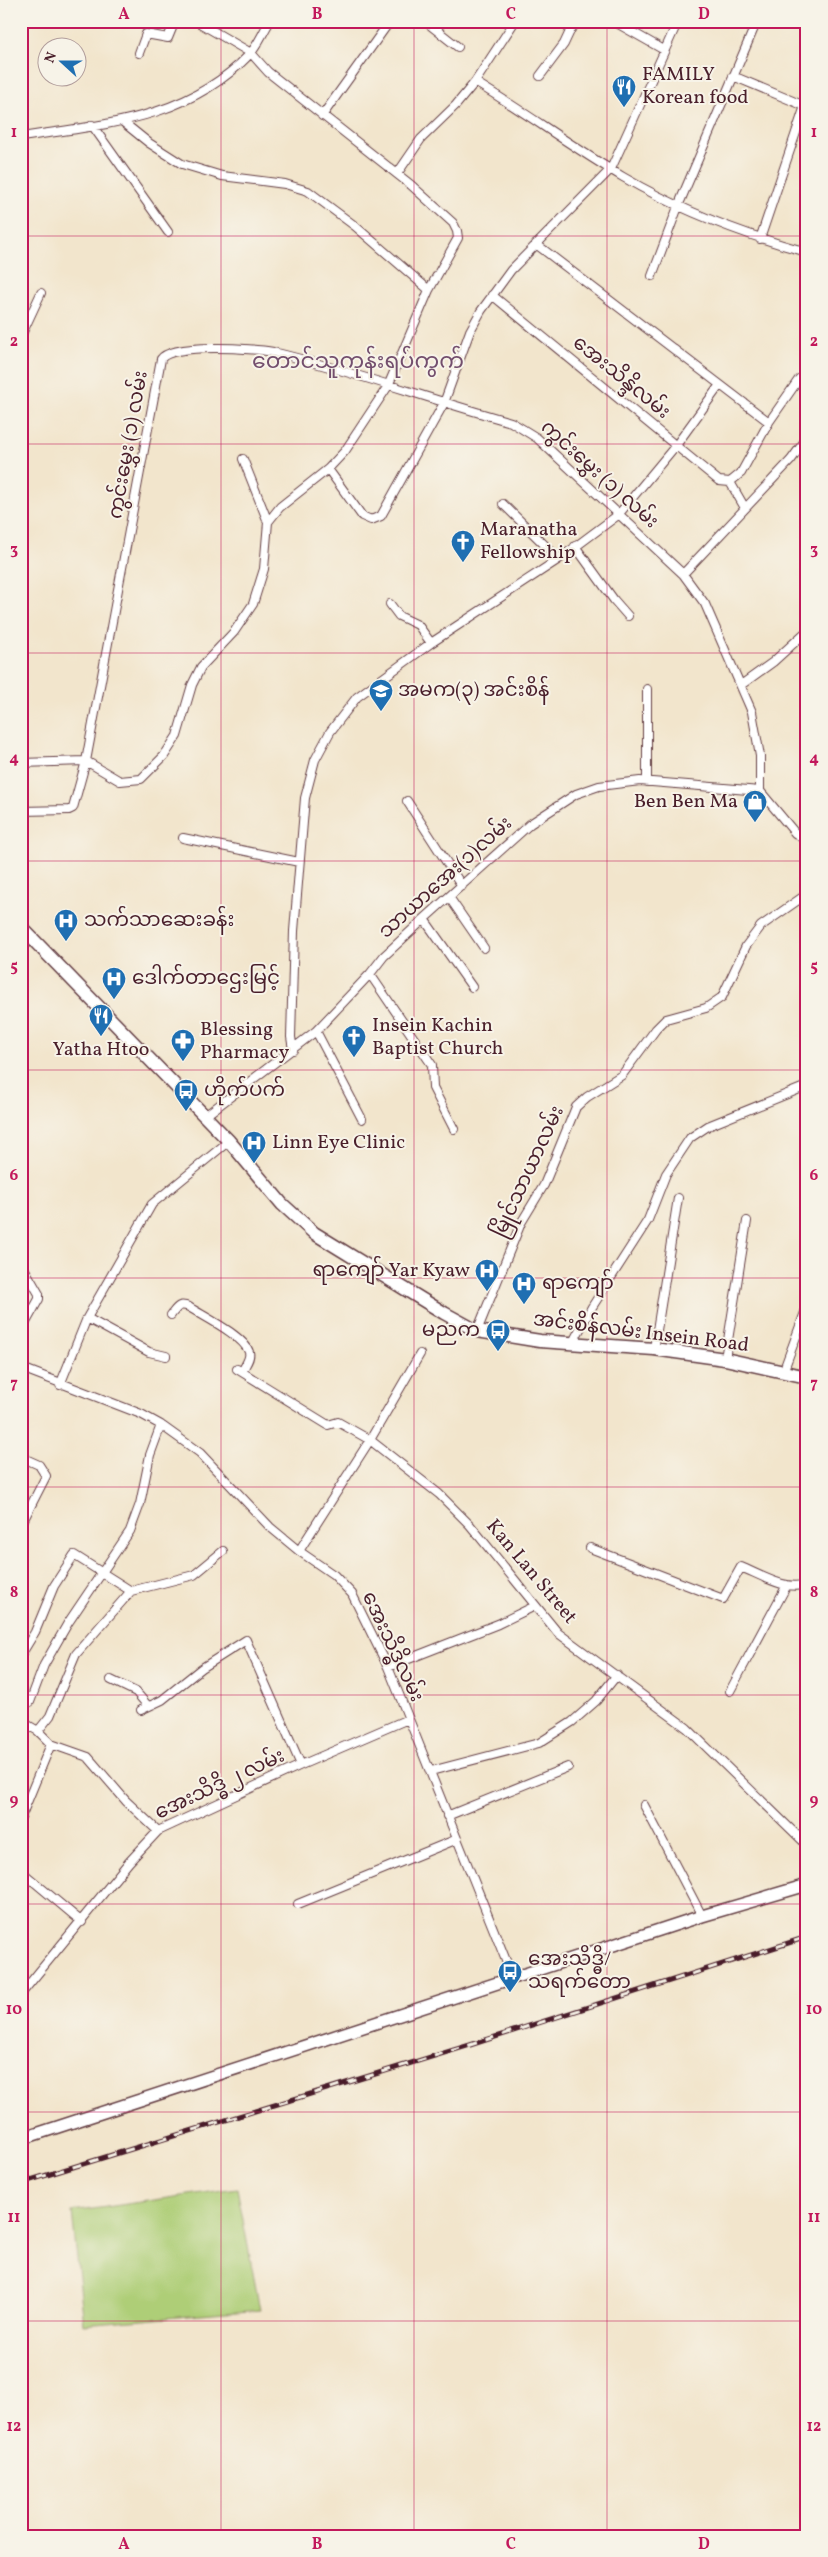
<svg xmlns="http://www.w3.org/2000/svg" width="828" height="2557" font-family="Vollkorn,'Noto Sans Myanmar',serif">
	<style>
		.green { fill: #aece77; stroke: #7c7651 }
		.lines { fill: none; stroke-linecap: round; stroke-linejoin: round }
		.minor-casing { stroke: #633d43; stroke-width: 10 }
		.secondary-casing { stroke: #633d43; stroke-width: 14 }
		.primary-casing { stroke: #633d43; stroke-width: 15 }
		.minor { stroke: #fff; stroke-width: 8 }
		.secondary { stroke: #fff; stroke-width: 11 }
		.primary { stroke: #fff; stroke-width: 12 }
		.rail-casing { stroke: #4a1f2b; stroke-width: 5 }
		.rail { stroke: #f7f3e8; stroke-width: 3; stroke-dasharray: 9; stroke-linecap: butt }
		.grid { fill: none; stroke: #c2185b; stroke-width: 1; stroke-opacity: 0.55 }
		.labels { text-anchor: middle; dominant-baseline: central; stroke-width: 4; stroke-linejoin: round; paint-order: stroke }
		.poi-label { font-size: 20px; fill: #4a1f2b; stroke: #f7f3e8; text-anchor: start }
		.street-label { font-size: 20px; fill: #4a1f2b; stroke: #f7f3e8 }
		.quarter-label { font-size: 22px; fill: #744f6e; stroke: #f7f3e8 }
		.neatline { fill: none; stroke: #c2185b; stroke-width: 2 }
		.grid-label { font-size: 16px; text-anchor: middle; font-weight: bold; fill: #c2185b }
	</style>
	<rect width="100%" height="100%" fill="#f7f3e8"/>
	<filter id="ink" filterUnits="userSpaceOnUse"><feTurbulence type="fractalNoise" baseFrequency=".02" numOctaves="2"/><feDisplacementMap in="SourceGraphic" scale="10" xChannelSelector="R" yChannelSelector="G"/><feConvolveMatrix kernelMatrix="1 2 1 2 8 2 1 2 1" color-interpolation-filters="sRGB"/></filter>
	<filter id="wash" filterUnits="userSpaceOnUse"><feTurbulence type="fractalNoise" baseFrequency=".0096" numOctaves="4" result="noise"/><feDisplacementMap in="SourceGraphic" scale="20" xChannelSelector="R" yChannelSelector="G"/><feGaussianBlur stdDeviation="1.12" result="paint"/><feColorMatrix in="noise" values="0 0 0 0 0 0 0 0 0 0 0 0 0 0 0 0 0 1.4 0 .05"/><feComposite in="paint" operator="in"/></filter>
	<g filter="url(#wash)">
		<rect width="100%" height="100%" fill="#f2e5cc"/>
		<!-- green -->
		<path class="green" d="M237 2188 260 2310 84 2325 72 2212Z"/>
	</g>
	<g filter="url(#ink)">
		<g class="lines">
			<defs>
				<path id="minor" d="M425 21 458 47
					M613 21 664 50
					M436 29 443 21
					M139 53 146 34 168 38 175 21
					M540 76 564 44 571 29 579 21
					M733 76 807 107
					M475 82C525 112 572 147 623 177 678 209 745 235 807 252
					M322 116 390 21
					M123 122 149 143 182 164 222 176 285 184 308 191 355 226 429 290
					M92 125 168 232
					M21 137C106 124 187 120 250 54 258 45 263 32 270 21
					M397 174 421 139 456 105 475 82 515 21
					M760 239 807 100
					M536 244 769 422
					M652 276 679 204 757 21
					M492 295 719 481 730 482
					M21 336 41 293
					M243 459 268 522
					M328 469 362 516 371 520 381 516 444 403 470 331 481 311 511 270 611 169 678 21
					M730 482 741 473 769 422 799 379
					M730 482 745 508
					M503 504 559 559
					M575 546 614 600 628 616
					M683 574 791 460 807 438
					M390 604 399 616 418 625 431 643
					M741 685 773 662 807 631
					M21 763 86 761 120 781 141 779 164 756 177 736 192 685 201 667 234 632 253 604 264 569 268 522 280 507 328 469 345 451 388 386 429 290 458 238 457 231 453 223 411 185 268 72 251 53 196 21
					M647 782V689
					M760 791 795 833 807 841
					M407 801 462 886
					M21 811 69 810 73 808 86 761 161 359C171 343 254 348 273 352 353 371 431 400 511 422L537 438 683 574 705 604 752 712 760 756V791
					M183 838 299 862
					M449 897 484 948
					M424 919 472 987
					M370 974 432 1065 433 1088 454 1129
					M316 1031 362 1119
					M293 1050 291 1037 294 931 305 798 315 760 330 732 357 697 431 643 559 559 618 515 677 444 719 386
					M205 1116 316 1031 370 974 384 956 424 919 530 824 576 794 599 786 640 781 760 791
					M21 1263 39 1294V1299L21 1331
					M171 1315C177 1307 179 1303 189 1307 203 1316 244 1336 249 1352 251 1358 245 1365 243 1370
					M87 1318 149 1352 166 1356
					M477 1331 521 1223 544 1185 576 1107 587 1097 622 1075 656 1029 666 1019 706 1008 722 997 746 946 761 926 807 894
					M573 1342 592 1307 648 1220 666 1174 690 1138 708 1126 807 1086
					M654 1349 678 1198
					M725 1359 747 1221
					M237 1369 328 1425 338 1422 370 1440 439 1494 470 1525 558 1633 687 1728 807 1845
					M783 1372 807 1307
					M21 1373 27 1370 141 1414 161 1425 200 1453 270 1527 299 1551 334 1575 352 1594 388 1667 513 1978
					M60 1385 87 1318 152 1204 229 1141
					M21 1457 39 1465 46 1476 21 1525
					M590 1548 723 1599 741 1567C759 1574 789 1593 807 1583
					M299 1551 370 1440 420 1354
					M21 1655 35 1632 54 1586 74 1555 131 1591
					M388 1667 498 1624 535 1606
					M111 1680 136 1692 148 1706
					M730 1691 787 1585
					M30 1702 44 1665 68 1623 130 1531 140 1504 150 1455 161 1425
					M141 1710 162 1700 202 1668 246 1640 301 1765
					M21 1721 38 1731 51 1744 88 1757 126 1801 158 1831
					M38 1731 50 1716 76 1654 131 1591 194 1575 223 1551
					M431 1771 539 1743 572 1722 596 1701 617 1675
					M644 1805 702 1916
					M447 1816 568 1767
					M21 1817 51 1744
					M21 1871 82 1922
					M298 1904 455 1840
					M21 1994 129 1862 158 1831 301 1765 408 1719"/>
				<path id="secondary" d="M21 2139 702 1916 807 1885"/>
				<path id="primary" d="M21 927 229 1141 282 1204 314 1233 444 1313 477 1331 540 1341 654 1349 725 1359 807 1377"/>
			</defs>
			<!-- minor casing -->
			<use href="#minor" class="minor-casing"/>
			<!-- secondary casing -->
			<use href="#secondary" class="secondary-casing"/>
			<!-- primary casing -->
			<use href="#primary" class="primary-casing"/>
			<!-- minor -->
			<use href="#minor" class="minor"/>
			<!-- secondary -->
			<use href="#secondary" class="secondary"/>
			<!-- primary -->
			<use href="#primary" class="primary"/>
			<defs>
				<path id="rail" d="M21 2183 470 2045 807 1937"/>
			</defs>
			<!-- rail casing -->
			<use href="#rail" class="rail-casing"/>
			<!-- rail -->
			<use href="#rail" class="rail"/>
		</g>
	</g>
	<!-- grid -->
	<path class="grid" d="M221 21V2536M414 21V2536M607 21V2536M21 236H807M21 444H807M21 653H807M21 861H807M21 1070H807M21 1278H807M21 1487H807M21 1695H807M21 1904H807M21 2112H807M21 2321H807"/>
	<!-- icons -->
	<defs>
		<symbol id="restaurant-pin" viewBox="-11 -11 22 30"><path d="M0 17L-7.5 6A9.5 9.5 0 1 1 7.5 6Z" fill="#1f6fb2" stroke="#f7f3e8"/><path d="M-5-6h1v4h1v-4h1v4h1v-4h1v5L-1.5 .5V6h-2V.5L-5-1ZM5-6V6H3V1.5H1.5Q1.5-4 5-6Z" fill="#fff"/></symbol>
		<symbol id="church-pin" viewBox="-11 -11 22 30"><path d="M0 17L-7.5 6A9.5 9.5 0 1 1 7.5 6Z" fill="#1f6fb2" stroke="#f7f3e8"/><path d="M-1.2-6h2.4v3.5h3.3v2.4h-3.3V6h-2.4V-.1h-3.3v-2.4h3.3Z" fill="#fff"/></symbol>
		<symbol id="school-pin" viewBox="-11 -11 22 30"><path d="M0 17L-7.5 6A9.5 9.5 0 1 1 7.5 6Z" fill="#1f6fb2" stroke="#f7f3e8"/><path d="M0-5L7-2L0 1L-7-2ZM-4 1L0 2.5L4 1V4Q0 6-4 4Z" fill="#fff"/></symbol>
		<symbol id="shop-pin" viewBox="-11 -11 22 30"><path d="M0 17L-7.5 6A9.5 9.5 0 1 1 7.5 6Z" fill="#1f6fb2" stroke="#f7f3e8"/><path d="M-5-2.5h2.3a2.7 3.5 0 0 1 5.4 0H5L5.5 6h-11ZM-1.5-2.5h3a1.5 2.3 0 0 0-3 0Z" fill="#fff"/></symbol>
		<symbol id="hospital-pin" viewBox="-11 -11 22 30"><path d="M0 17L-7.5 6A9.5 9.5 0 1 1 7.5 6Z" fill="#1f6fb2" stroke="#f7f3e8"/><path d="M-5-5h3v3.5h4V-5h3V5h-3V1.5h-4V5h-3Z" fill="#fff"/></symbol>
		<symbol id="pharmacy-pin" viewBox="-11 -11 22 30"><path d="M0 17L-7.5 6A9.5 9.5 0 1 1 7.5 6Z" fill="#1f6fb2" stroke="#f7f3e8"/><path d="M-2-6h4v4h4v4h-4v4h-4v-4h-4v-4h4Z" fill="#fff"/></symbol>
		<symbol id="bus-pin" viewBox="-11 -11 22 30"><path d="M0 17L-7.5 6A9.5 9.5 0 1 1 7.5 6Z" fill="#1f6fb2" stroke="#f7f3e8"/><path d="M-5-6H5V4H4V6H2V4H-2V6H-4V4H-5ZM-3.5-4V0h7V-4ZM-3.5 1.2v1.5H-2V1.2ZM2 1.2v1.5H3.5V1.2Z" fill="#fff"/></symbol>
	</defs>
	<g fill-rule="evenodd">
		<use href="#restaurant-pin" x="610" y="73" width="28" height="38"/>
		<use href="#church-pin" x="449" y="528" width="28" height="38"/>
		<use href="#school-pin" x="367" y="677" width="28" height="38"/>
		<use href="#shop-pin" x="741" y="788" width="28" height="38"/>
		<use href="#hospital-pin" x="52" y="907" width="28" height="38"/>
		<use href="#hospital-pin" x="100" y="965" width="28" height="38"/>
		<use href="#restaurant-pin" x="87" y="1002" width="28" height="38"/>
		<use href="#church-pin" x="340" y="1023" width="28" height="38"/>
		<use href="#pharmacy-pin" x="169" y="1027" width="28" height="38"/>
		<use href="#bus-pin" x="172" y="1077" width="28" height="38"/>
		<use href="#hospital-pin" x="240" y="1129" width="28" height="38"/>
		<use href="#hospital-pin" x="473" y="1257" width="28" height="38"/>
		<use href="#hospital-pin" x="510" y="1270" width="28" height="38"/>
		<use href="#bus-pin" x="484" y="1317" width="28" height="38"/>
		<use href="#bus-pin" x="496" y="1958" width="28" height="38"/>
	</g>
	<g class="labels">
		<!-- poi labels -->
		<g class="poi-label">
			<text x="642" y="75">FAMILY<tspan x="642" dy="23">Korean food</tspan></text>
			<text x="480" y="530">Maranatha<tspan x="480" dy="23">Fellowship</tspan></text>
			<text x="398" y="691">အမက(၃) အင်းစိန်</text>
			<text x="738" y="802" text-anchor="end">Ben Ben Ma</text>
			<text x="84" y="921">သက်သာဆေးခန်း</text>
			<text x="132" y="979">ဒေါက်တာဌေးမြင့်</text>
			<text x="372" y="1026">Insein Kachin<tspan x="372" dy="23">Baptist Church</tspan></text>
			<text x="200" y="1030">Blessing<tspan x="200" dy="23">Pharmacy</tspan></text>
			<text x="101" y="1050" text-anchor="middle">Yatha Htoo</text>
			<text x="204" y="1091">ဟိုက်ပက်</text>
			<text x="272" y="1143">Linn Eye Clinic</text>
			<text x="470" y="1271" text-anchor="end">ရာကျော် Yar Kyaw</text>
			<text x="542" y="1284">ရာကျော်</text>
			<text x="480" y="1331" text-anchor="end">မညက</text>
			<text x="528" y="1960">အေးသိဒ္ဓိ/<tspan x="528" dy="23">သရက်တော</tspan></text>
		</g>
		<!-- street labels -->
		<g class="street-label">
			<text transform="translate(621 378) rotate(39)">အေးသိန္ဒိလမ်း</text>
			<text transform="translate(129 445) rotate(-80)">ကွင်းမွှေး (၁) လမ်း</text>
			<text transform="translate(599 475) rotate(42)">ကွင်းမွှေး (၁) လမ်း</text>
			<text transform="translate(446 878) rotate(-42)">သာယာအေး(၁)လမ်း</text>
			<text transform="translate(529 1172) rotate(-65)">မြိုင်သာယာလမ်း</text>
			<text transform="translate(641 1333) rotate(7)">အင်းစိန်လမ်း Insein Road</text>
			<text transform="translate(531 1572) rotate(50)">Kan Lan Street</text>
			<text transform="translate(392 1647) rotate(65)">အေးသိဒ္ဓိလမ်း</text>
			<text transform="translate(220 1785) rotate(-25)">အေးသိဒ္ဓိ ၂ လမ်း</text>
		</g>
		<!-- quarter labels -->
		<g class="quarter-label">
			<text x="358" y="362">တောင်သူကုန်းရပ်ကွက်</text>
		</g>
	</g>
	<!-- margin -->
	<rect width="828" height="2557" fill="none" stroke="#f7f3e8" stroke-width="55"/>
	<!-- north arrow -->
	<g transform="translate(62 62) rotate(291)"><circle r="24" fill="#f7f3e8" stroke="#b29e9c"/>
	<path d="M0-4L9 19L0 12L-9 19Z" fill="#1f6fb2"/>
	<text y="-8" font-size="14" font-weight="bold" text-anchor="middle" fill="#4a1f2b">N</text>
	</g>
	<rect x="28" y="28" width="772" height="2502" class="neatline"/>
	<g class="grid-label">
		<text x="124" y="19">A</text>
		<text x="317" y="19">B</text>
		<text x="511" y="19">C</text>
		<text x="704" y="19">D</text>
		<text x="14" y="137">1</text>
		<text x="814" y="137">1</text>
		<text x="14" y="346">2</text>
		<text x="814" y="346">2</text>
		<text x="14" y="554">3</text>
		<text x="814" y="554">3</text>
		<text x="14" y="763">4</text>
		<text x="814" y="763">4</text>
		<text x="14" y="971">5</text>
		<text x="814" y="971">5</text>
		<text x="14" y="1180">6</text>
		<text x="814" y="1180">6</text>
		<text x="14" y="1388">7</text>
		<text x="814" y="1388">7</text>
		<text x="14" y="1597">8</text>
		<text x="814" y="1597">8</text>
		<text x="14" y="1805">9</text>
		<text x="814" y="1805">9</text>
		<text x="14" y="2014">10</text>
		<text x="814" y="2014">10</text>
		<text x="14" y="2222">11</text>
		<text x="814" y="2222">11</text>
		<text x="14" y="2431">12</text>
		<text x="814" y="2431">12</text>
		<text x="124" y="2549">A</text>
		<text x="317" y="2549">B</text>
		<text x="511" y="2549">C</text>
		<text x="704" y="2549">D</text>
	</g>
</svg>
